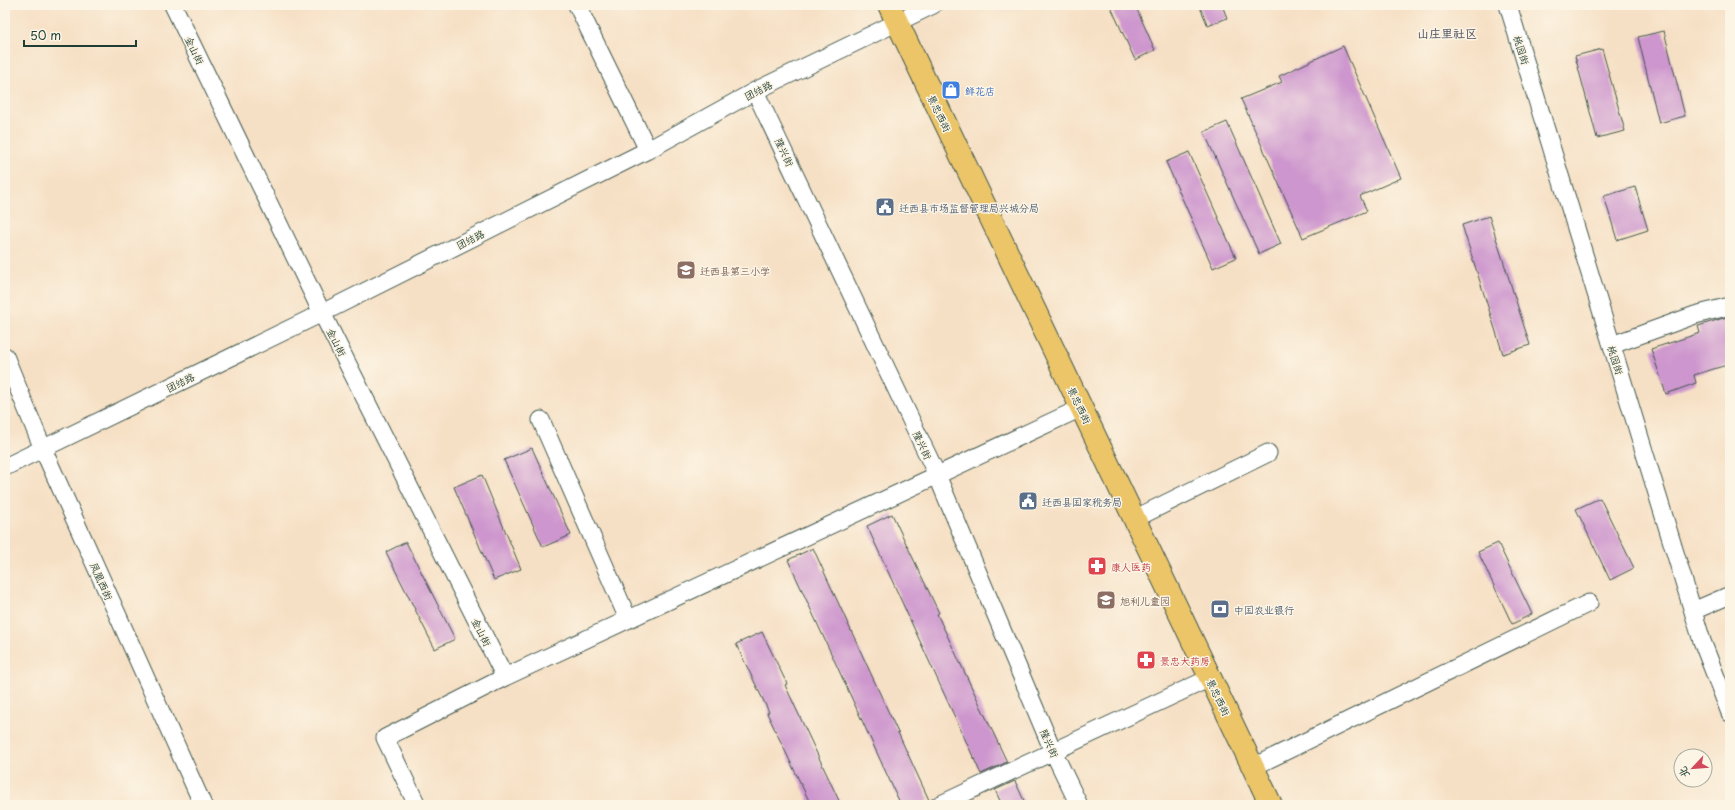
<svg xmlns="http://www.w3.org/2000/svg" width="1735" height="810" font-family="'Playpen Sans','LXGW WenKai TC',sans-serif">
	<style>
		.building { fill: #cd96ce }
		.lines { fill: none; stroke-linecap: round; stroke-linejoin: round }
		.minor-casing { stroke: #3f554a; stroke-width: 19 }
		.major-casing { stroke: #3f554a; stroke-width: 24 }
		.minor { stroke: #fff; stroke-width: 17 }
		.major { stroke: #ecc569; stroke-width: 22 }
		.labels { text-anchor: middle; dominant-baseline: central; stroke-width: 3; stroke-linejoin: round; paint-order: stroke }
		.street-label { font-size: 10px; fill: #1f3d34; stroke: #fcf5e5 }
		.shop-label { font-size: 10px; fill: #366cbe; stroke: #fcf5e5; text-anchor: start }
		.service-label { font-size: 10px; fill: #4e5e75; stroke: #fcf5e5; text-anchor: start }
		.education-label { font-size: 10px; fill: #785e54; stroke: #fcf5e5; text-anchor: start }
		.health-label { font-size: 10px; fill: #be3a42; stroke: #fcf5e5; text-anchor: start }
		.quarter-label { font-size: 12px; font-weight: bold; fill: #5c5c6a; stroke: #fcf5e5 }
	</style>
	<rect width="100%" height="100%" fill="#fcf5e5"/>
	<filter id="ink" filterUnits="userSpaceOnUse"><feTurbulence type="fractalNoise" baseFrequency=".025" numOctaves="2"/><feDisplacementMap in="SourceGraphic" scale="8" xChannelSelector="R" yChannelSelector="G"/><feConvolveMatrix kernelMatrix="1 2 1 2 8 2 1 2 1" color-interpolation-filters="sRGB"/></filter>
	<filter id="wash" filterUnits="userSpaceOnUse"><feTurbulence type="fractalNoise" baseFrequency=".012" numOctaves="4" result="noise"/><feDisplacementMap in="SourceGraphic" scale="16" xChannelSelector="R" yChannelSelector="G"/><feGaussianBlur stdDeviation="0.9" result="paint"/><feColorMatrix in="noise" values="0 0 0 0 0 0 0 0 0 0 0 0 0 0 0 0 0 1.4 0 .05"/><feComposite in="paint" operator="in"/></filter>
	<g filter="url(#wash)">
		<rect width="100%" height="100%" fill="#f6e0c5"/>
		<g id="blocks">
			<!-- building -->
			<path class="building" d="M1110 5H1135L1155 50 1135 60Z
				M1199 5H1222L1227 18 1208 26Z
				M1664 31 1685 116 1659 123 1638 37Z
				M1343 46 1401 178 1360 196 1367 211 1303 238 1241 99 1282 82 1279 76Z
				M1602 49 1625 131 1597 138 1575 56Z
				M1227 122 1281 244 1259 254 1204 132Z
				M1189 152 1236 258 1213 268 1166 162Z
				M1635 187 1648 230 1617 240 1604 196Z
				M1489 216 1530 345 1503 354 1462 225Z
				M1730 316V364L1694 375 1696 383 1666 394 1651 349 1700 333 1698 326Z
				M532 448 571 535 543 547 504 460Z
				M482 475 521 569 494 580 454 487Z
				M1600 498 1634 568 1610 580 1576 509Z
				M892 514 939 613 937 614 1007 762 981 774 867 526Z
				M406 542 455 639 435 649 386 552Z
				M1498 543 1532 614 1512 624 1478 552Z
				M813 548 929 800 919 805H901L788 560Z
				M762 632 787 684 785 685 841 805H811L767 713 769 712 736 644Z
				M1015 781 1026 805H1002L995 790Z"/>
		</g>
	</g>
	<g filter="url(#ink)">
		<use href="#blocks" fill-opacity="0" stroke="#3f554a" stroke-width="1"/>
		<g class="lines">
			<defs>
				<path id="minor" d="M173 5 322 313 505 677
					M577 5 648 150
					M1508 5 1702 641 1730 713
					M755 91 937 475 1053 751 1079 805
					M1612 345 1695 315 1730 306
					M5 356 43 449 203 805
					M541 420 628 619
					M5 467 322 313 648 150 755 91 933 5
					M1134 519 1268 453
					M1693 611 1730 595
					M1253 767 1589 603
					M417 805 385 738 505 677 1081 408
					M939 805 1210 678"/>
				<path id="major" d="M889 5 1271 805"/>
			</defs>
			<!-- minor casing -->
			<use href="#minor" class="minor-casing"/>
			<!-- major casing -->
			<use href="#major" class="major-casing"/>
			<!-- minor -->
			<use href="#minor" class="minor"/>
			<!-- major -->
			<use href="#major" class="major"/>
		</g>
	</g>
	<!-- icons -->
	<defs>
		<symbol id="shop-square" viewBox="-11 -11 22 22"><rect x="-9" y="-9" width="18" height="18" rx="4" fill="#3f7fe0" stroke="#fcf5e5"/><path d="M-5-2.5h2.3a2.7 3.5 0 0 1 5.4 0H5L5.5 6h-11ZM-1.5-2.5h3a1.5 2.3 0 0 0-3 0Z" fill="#fff"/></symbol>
		<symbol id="civic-square" viewBox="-11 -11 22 22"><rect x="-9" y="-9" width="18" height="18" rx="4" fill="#5c6f8a" stroke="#fcf5e5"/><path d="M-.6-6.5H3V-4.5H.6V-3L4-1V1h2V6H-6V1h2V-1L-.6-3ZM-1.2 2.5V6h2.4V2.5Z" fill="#fff"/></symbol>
		<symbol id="school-square" viewBox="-11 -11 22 22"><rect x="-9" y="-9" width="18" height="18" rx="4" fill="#8d6e63" stroke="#fcf5e5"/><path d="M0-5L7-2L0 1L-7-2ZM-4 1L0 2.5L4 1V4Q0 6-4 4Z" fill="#fff"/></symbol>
		<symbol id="pharmacy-square" viewBox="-11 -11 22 22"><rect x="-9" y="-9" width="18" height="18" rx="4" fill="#e0444e" stroke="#fcf5e5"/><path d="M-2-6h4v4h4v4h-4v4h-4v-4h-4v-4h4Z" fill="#fff"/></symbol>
		<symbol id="bank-square" viewBox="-11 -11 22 22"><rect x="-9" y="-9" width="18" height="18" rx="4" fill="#5c6f8a" stroke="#fcf5e5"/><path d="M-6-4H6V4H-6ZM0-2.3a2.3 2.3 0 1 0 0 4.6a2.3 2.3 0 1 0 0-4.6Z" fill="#fff"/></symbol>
	</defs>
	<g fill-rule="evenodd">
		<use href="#shop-square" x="940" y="79" width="22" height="22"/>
		<use href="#civic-square" x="874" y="196" width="22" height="22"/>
		<use href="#school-square" x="675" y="259" width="22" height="22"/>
		<use href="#civic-square" x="1017" y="490" width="22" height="22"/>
		<use href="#pharmacy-square" x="1086" y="555" width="22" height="22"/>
		<use href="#school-square" x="1095" y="589" width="22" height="22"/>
		<use href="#bank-square" x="1209" y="598" width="22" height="22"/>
		<use href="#pharmacy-square" x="1135" y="649" width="22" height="22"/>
	</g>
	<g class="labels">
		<!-- street labels -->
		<g class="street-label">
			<text transform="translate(195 50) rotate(64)">金山街</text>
			<text transform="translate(1522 50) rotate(73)">桃园街</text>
			<text transform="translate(758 90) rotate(-27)">团结路</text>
			<text transform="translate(940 113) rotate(64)">景忠西街</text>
			<text transform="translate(785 152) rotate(65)">隆兴街</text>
			<text transform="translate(470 239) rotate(-27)">团结路</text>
			<text transform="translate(337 342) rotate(63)">金山街</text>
			<text transform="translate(1616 360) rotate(73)">桃园街</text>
			<text transform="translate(180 382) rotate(-26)">团结路</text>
			<text transform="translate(1080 405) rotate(64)">景忠西街</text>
			<text transform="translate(923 445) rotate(65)">隆兴街</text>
			<text transform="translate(102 581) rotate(66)">凤凰西街</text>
			<text transform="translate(482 632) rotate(63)">金山街</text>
			<text transform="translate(1219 697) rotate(64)">景忠西街</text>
			<text transform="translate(1050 743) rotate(66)">隆兴街</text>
		</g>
		<!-- shop labels -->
		<g class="shop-label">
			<text x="965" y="90">鲜花店</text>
		</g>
		<!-- service labels -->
		<g class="service-label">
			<text x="899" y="207">迁西县市场监督管理局兴城分局</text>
			<text x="1042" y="501">迁西县国家税务局</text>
			<text x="1234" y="609">中国农业银行</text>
		</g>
		<!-- education labels -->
		<g class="education-label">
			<text x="700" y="270">迁西县第三小学</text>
			<text x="1120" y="600">旭利儿童园</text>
		</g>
		<!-- health labels -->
		<g class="health-label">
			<text x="1111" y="566">康人医药</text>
			<text x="1160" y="660">景忠大药房</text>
		</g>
		<!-- quarter labels -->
		<g class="quarter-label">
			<text x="1447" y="33">山庄里社区</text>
		</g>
	</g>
	<!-- margin -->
	<rect width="1735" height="810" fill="none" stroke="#fcf5e5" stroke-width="20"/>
	<!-- north arrow -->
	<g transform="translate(1693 768) rotate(244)"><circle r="19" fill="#fcf5e5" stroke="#a4ab9e"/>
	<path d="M0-3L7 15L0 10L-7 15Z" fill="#d1495b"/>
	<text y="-6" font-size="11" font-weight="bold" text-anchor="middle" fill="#1f3d34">北</text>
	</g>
	<!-- scale -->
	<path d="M24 40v6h112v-6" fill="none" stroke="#1f3d34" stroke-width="2"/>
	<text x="30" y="40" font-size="12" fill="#1f3d34" stroke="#fcf5e5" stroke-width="3" paint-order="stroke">50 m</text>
</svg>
